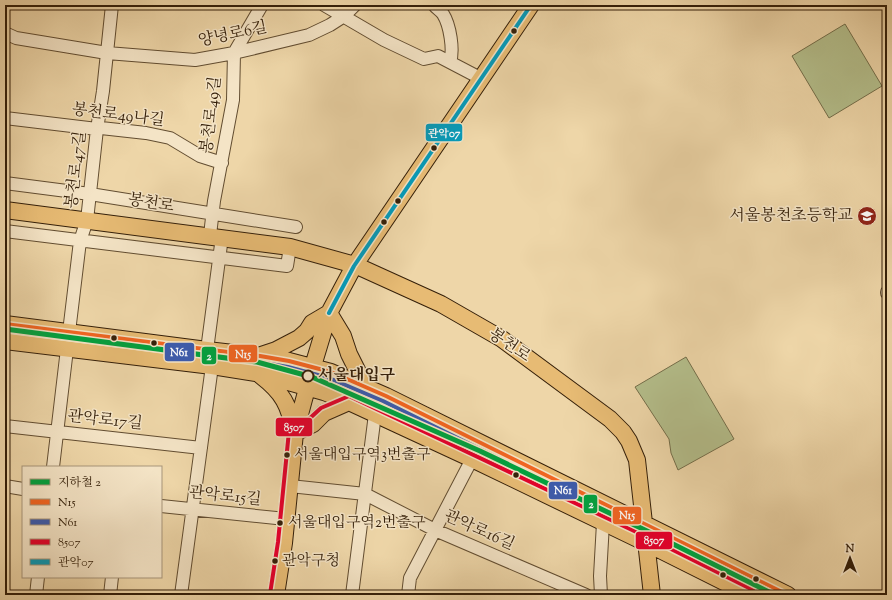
<svg xmlns="http://www.w3.org/2000/svg" width="892" height="600" font-family="'Sorts Mill Goudy','Noto Serif KR',serif">
	<style>
		.green { fill: #b4be8b; stroke: #746e4a }
		.lines { fill: none; stroke-linecap: round; stroke-linejoin: round }
		.minor-casing { stroke: #624d31; stroke-width: 14 }
		.major-casing { stroke: #341f09; stroke-width: 18 }
		.minor { stroke: #f4e4c6; stroke-width: 12 }
		.major { stroke: #e7bb74; stroke-width: 16 }
		.bus-1-casing { stroke: #f4e4c6; stroke-width: 7 }
		.bus-2-casing { stroke: #f4e4c6; stroke-width: 7 }
		.bus-3-casing { stroke: #f4e4c6; stroke-width: 7 }
		.bus-4-casing { stroke: #f4e4c6; stroke-width: 7 }
		.bus-1 { stroke: #f26522; stroke-width: 4 }
		.bus-2 { stroke: #3d5bab; stroke-width: 4 }
		.bus-3 { stroke: #e4002b; stroke-width: 4 }
		.bus-4 { stroke: #059bba; stroke-width: 4 }
		.metro-1-casing { stroke: #f4e4c6; stroke-width: 8 }
		.metro-1 { stroke: #00a23f; stroke-width: 5 }
		.bus-dot { fill: #341f09; stroke: #f4e4c6; stroke-width: 1.5 }
		.stop-dot { fill: #f4e4c6; stroke: #341f09; stroke-width: 2 }
		.labels { text-anchor: middle; dominant-baseline: central; stroke-width: 3; stroke-linejoin: round; paint-order: stroke }
		.bus-label { font-size: 15px; fill: #341f09; stroke: #f4e4c6; text-anchor: start }
		.street-label { font-size: 16px; fill: #341f09; stroke: #f4e4c6 }
		.poi-label { font-size: 16px; fill: #341f09; stroke: #f4e4c6; text-anchor: end }
		.stop-label { font-size: 16px; font-weight: bold; fill: #341f09; stroke: #f4e4c6; text-anchor: start }
		.line-badge { stroke: #f4e4c6; stroke-width: 1.5 }
		.badge-label { font-size: 11px; text-anchor: middle; font-weight: bold; fill: #fff }
	</style>
	<rect width="100%" height="100%" fill="#eed6a8"/>
	<filter id="stains"><feTurbulence type="fractalNoise" baseFrequency=".005" numOctaves="4"/><feColorMatrix values="0 0 0 0 .2 0 0 0 0 .09 0 0 0 0 .02 0 0 0 .5 -.17"/></filter>
	<radialGradient id="worn" r=".72"><stop offset=".6" stop-color="#630" stop-opacity="0"/><stop offset="1" stop-color="#630" stop-opacity=".3"/></radialGradient>
	<!-- green -->
	<path class="green" d="M845 24 882 86 829 118 792 56Z
		M686 357 734 439 678 470 671 453 669 439 635 387Z"/>
	<g class="lines">
		<defs>
			<path id="minor" d="M324 5 384 40 424 59 438 56 482 79
				M434 5C436 8 441 11 443 14 450 25 454 50 450 62
				M5 33 16 38 107 53 195 60 234 53 309 35 330 25 344 16 355 5
				M5 118 97 129 101 128 146 133 170 138 200 156 222 163
				M5 183 90 194 296 227
				M5 231 287 266 290 247
				M210 235 214 201 233 100 234 53 262 5
				M887 293V292
				M69 332 80 241 87 220 89 202 97 129 103 91 112 5
				M207 350 222 237
				M5 426 201 448
				M53 467 67 349
				M5 486 23 489
				M290 486 365 494 435 530 586 595
				M161 506 286 519
				M36 595 38 577
				M110 595 112 577
				M181 595 212 366
				M352 595 375 414
				M408 595 410 578 472 459
				M601 595 600 576 603 523"/>
			<path id="major" d="M5 210 290 247 355 265 441 304 502 339 610 419 623 432 629 441 637 460 652 595
				M329 313 343 336 349 354 365 386
				M5 324 207 350 260 356 289 361 331 372 386 396 788 595
				M5 341 212 366 256 373 324 392 349 402 472 459 646 543 750 595
				M261 355 276 350 299 338 307 331 312 323 329 313
				M261 376C283 393 289 405 294 431
				M295 433 313 424 324 413 349 402
				M276 595 284 543 295 433 313 366 329 313 354 266 531 5"/>
		</defs>
		<!-- minor casing -->
		<use href="#minor" class="minor-casing"/>
		<!-- major casing -->
		<use href="#major" class="major-casing"/>
		<!-- minor -->
		<use href="#minor" class="minor"/>
		<!-- major -->
		<use href="#major" class="major"/>
		<defs>
			<path id="bus-1" d="M5 324 260 356 289 361 331 372 386 396 788 595"/>
			<path id="bus-2" d="M5 330 259 362 288 367 329 378 383 401 774 595"/>
			<path id="bus-3" d="M270 594 278 542 289 431 292 428 309 419 321 408 349 396 649 538 753 590"/>
			<path id="bus-4" d="M329 313 354 266 531 5"/>
		</defs>
		<!-- bus-1 casing -->
		<use href="#bus-1" class="bus-1-casing"/>
		<!-- bus-2 casing -->
		<use href="#bus-2" class="bus-2-casing"/>
		<!-- bus-3 casing -->
		<use href="#bus-3" class="bus-3-casing"/>
		<!-- bus-4 casing -->
		<use href="#bus-4" class="bus-4-casing"/>
		<!-- bus-1 -->
		<use href="#bus-1" class="bus-1"/>
		<!-- bus-2 -->
		<use href="#bus-2" class="bus-2"/>
		<!-- bus-3 -->
		<use href="#bus-3" class="bus-3"/>
		<!-- bus-4 -->
		<use href="#bus-4" class="bus-4"/>
		<defs>
			<path id="metro-1" d="M5 329 257 362 312 377 480 451 647 531 775 595"/>
		</defs>
		<!-- metro-1 casing -->
		<use href="#metro-1" class="metro-1-casing"/>
		<!-- metro-1 -->
		<use href="#metro-1" class="metro-1"/>
	</g>
	<!-- icons -->
	<defs>
		<symbol id="school-disc" viewBox="-11 -11 22 22"><circle r="9.5" fill="#8f2418" stroke="#f4e4c6"/><path d="M0-5L7-2L0 1L-7-2ZM-4 1L0 2.5L4 1V4Q0 6-4 4Z" fill="#fff"/></symbol>
	</defs>
	<g fill-rule="evenodd">
		<use href="#school-disc" x="856" y="205" width="22" height="22"/>
	</g>
	<!-- markers -->
	<g class="bus-dot">
		<circle cx="514" cy="31" r="3.5"/>
		<circle cx="434" cy="148" r="3.5"/>
		<circle cx="398" cy="201" r="3.5"/>
		<circle cx="384" cy="222" r="3.5"/>
		<circle cx="114" cy="338" r="3.5"/>
		<circle cx="154" cy="343" r="3.5"/>
		<circle cx="287" cy="455" r="3.5"/>
		<circle cx="516" cy="475" r="3.5"/>
		<circle cx="280" cy="523" r="3.5"/>
		<circle cx="275" cy="561" r="3.5"/>
		<circle cx="723" cy="575" r="3.5"/>
		<circle cx="756" cy="579" r="3.5"/>
	</g>
	<circle class="stop-dot" cx="308" cy="376" r="5.5"/>
	<g class="labels">
		<!-- bus labels -->
		<g class="bus-label">
			<text x="294" y="455">서울대입구역3번출구</text>
			<text x="288" y="523">서울대입구역2번출구</text>
			<text x="282" y="561">관악구청</text>
		</g>
		<!-- street labels -->
		<g class="street-label">
			<text transform="translate(233 35) rotate(-12)">양녕로6길</text>
			<text transform="translate(212 115) rotate(-83)">봉천로49길</text>
			<text transform="translate(118 116) rotate(7)">봉천로49나길</text>
			<text transform="translate(77 170) rotate(-83)">봉천로47길</text>
			<text transform="translate(151 204) rotate(9)">봉천로</text>
			<text transform="translate(509 346) rotate(34)">봉천로</text>
			<text transform="translate(105 421) rotate(6)">관악로17길</text>
			<text transform="translate(225 497) rotate(6)">관악로15길</text>
			<text transform="translate(479 531) rotate(24)">관악로16길</text>
		</g>
		<!-- poi labels -->
		<g class="poi-label">
			<text x="853" y="216">서울봉천초등학교</text>
		</g>
		<!-- stop labels -->
		<g class="stop-label">
			<text x="318" y="376">서울대입구</text>
		</g>
	</g>
	<g class="line-badge">
		<rect x="425" y="123" width="38" height="19" rx="4" fill="#059bba"/>
		<rect x="164" y="342" width="31" height="20" rx="4" fill="#3d5bab"/>
		<rect x="228" y="344" width="30" height="19" rx="4" fill="#f26522"/>
		<rect x="201" y="346" width="16" height="19" rx="4" fill="#00a23f"/>
		<rect x="275" y="417" width="38" height="20" rx="4" fill="#e4002b"/>
		<rect x="548" y="481" width="30" height="19" rx="4" fill="#3d5bab"/>
		<rect x="583" y="494" width="15" height="20" rx="4" fill="#00a23f"/>
		<rect x="612" y="506" width="30" height="19" rx="4" fill="#f26522"/>
		<rect x="635" y="531" width="38" height="19" rx="4" fill="#e4002b"/>
	</g>
	<g class="badge-label">
		<text x="444" y="137">관악07</text>
		<text x="179" y="356">N61</text>
		<text x="243" y="358">N15</text>
		<text x="209" y="360">2</text>
		<text x="294" y="431">8507</text>
		<text x="563" y="494">N61</text>
		<text x="591" y="508">2</text>
		<text x="627" y="519">N15</text>
		<text x="654" y="544">8507</text>
	</g>
	<!-- margin -->
	<rect width="892" height="600" fill="none" stroke="#eed6a8" stroke-width="20"/>
	<rect x="6" y="6" width="880" height="588" fill="none" stroke="#341f09" stroke-width="2"/>
	<rect x="10" y="10" width="872" height="580" fill="none" stroke="#341f09"/>
	<!-- legend -->
	<rect x="22" y="466" width="140" height="112" fill="#f4e4c6" stroke="#a7957a"/>
	<rect x="30" y="479" width="20" height="6" fill="#00a23f" stroke="#a7957a"/>
	<text x="58" y="486" font-size="12" fill="#341f09">지하철 2</text>
	<rect x="30" y="499" width="20" height="6" fill="#f26522" stroke="#a7957a"/>
	<text x="58" y="506" font-size="12" fill="#341f09">N15</text>
	<rect x="30" y="519" width="20" height="6" fill="#3d5bab" stroke="#a7957a"/>
	<text x="58" y="526" font-size="12" fill="#341f09">N61</text>
	<rect x="30" y="539" width="20" height="6" fill="#e4002b" stroke="#a7957a"/>
	<text x="58" y="546" font-size="12" fill="#341f09">8507</text>
	<rect x="30" y="559" width="20" height="6" fill="#059bba" stroke="#a7957a"/>
	<text x="58" y="566" font-size="12" fill="#341f09">관악07</text>
	<!-- north arrow -->
	<g transform="translate(850 558)" stroke="#f4e4c6" stroke-width="3" paint-order="stroke">
	<path d="M0-3L7 15L0 10L-7 15Z" fill="#341f09"/>
	<text y="-6" font-size="11" font-weight="bold" text-anchor="middle" fill="#341f09">N</text>
	</g>
	<rect width="100%" height="100%" filter="url(#stains)"/>
	<rect width="100%" height="100%" fill="url(#worn)"/>
</svg>
